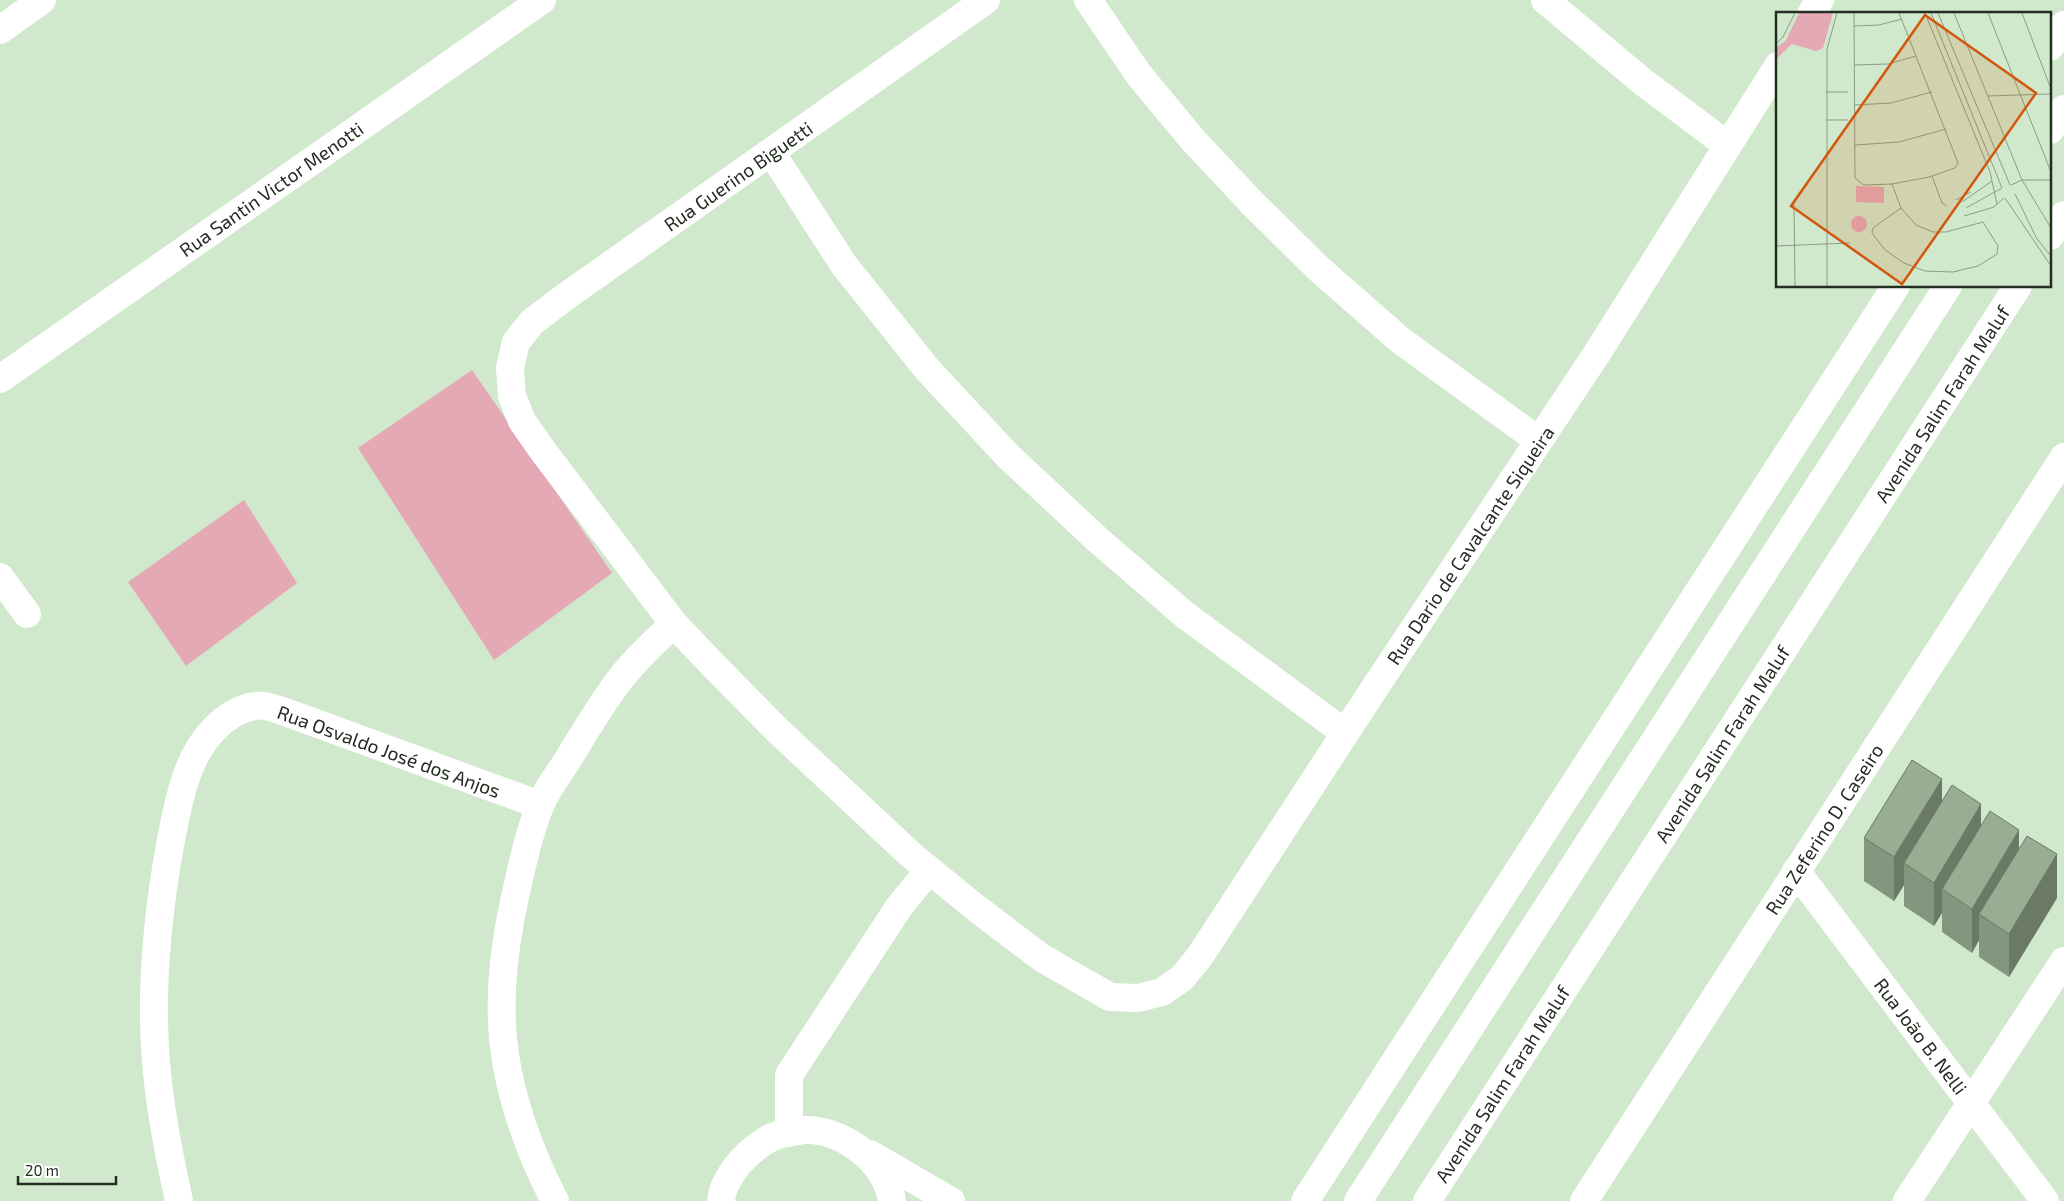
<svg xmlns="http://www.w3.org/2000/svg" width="2064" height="1201" font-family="'Exo 2',sans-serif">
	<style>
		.green { fill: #e5a9b6 }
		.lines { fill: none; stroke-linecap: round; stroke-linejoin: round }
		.minor { stroke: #fff; stroke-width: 28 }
		.secondary { stroke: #fff; stroke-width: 28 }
		.wall { fill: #83967e }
		.shaded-wall { fill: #6a7a67 }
		.building { fill: #98ae93; stroke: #6a7a67 }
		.labels { text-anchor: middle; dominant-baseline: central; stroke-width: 4; stroke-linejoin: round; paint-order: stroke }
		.street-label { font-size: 19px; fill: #242d22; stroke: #fff }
		.inset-road { fill: none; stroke: #8b9d87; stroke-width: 1 }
		.view { fill: #d4550e; fill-opacity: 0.15; stroke: #d4550e; stroke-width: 2.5 }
		.inset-edge { fill: none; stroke: #242d22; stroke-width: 2.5 }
	</style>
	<rect width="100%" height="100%" fill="#d0e8cb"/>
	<!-- green -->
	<path class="green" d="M472 370 612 573 494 660 358 448Z
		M244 500 297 583 186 666 128 582Z"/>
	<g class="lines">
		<!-- minor -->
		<path class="minor" d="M986 0 565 297 532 322 516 342 510 368 512 396 522 421 543 451 674 624 716 668 775 728 911 855 976 908 1042 958 1110 997 1138 998 1162 992 1182 978 1200 956 1372 692 1596 355 1778 66
			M1088 0 1139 75 1193 140 1253 204 1319 269 1400 340 1539 441
			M1545 0 1643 82 1727 145
			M1811 14 1820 0
			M0 30 42 0
			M2050 47 2064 25
			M771 152 844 265 927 369 1008 456 1098 540 1185 615 1345 733
			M0 379 542 0
			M0 577 27 614
			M1796 871 2045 1201
			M789 1133V1075L899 907 929 870
			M870 1154 951 1201
			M179 1201C168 1150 158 1100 155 1048 151 980 158 912 170 845 175 820 179 795 188 772 199 742 223 711 255 706 264 704 279 710 288 713L540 805
			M555 1201C531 1155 513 1107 505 1055 496 995 506 933 520 875 525 852 531 828 540 806 546 790 558 775 567 761 584 733 601 704 621 678 637 658 655 641 674 624
			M721 1201C722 1187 732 1171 741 1161 751 1151 764 1139 778 1135 786 1133 796 1131 804 1130 843 1129 886 1161 892 1201
			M1305 1201 1896 286
			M1584 1201 2064 457
			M1907 1201 2064 961"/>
		<!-- secondary -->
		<path class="secondary" d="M2050 130 2064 109
			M2050 236 2064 215
			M1358 1201 1948 286
			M1427 1201 2018 286"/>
	</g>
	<!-- wall -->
	<path class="wall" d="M1942 802 2019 849 2057 898 2009 977 1979 957V940L1972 953 1942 932V913L1934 926 1904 906V885L1894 901 1864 881V838Z"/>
	<!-- shaded-wall -->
	<path class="shaded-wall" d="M1942 779V822L1904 863V885L1894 901V857Z
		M1981 804V847L1942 889V913L1934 926V883Z
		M2019 830V873L1979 914V940L1972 953V909Z
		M2057 854V898L2009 977V934Z"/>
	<!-- building -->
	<path class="building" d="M1912 760 1942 779 1894 857 1864 838Z
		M1952 785 1981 804 1934 883 1904 863Z
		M1990 811 2019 830 1972 909 1942 889Z
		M2027 836 2057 854 2009 934 1979 914Z"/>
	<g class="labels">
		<!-- street labels -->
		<g class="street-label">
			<text transform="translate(738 176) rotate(-35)">Rua Guerino Biguetti</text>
			<text transform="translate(271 189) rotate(-35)">Rua Santin Victor Menotti</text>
			<text transform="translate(1942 404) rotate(-57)">Avenida Salim Farah Maluf</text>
			<text transform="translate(1470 545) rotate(-56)">Rua Dario de Cavalcante Siqueira</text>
			<text transform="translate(1722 744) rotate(-57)">Avenida Salim Farah Maluf</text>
			<text transform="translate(389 751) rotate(20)">Rua Osvaldo José dos Anjos</text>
			<text transform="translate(1824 829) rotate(-57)">Rua Zeferino D. Caseiro</text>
			<text transform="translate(1921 1036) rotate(53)">Rua João B. Nelli</text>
			<text transform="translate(1502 1084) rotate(-57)">Avenida Salim Farah Maluf</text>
		</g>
	</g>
	<!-- overview -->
	<g transform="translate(1776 12)">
		<rect width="275" height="275" fill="#d0e8cb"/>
		<path d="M23 1H57L47 36 40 39 16 32 0 47V36L10 28ZM80 174 108 175V191L80 190ZM75 212a8 8 0 1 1 16 0a8 8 0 1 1-16 0Z" fill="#e5a9b6"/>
		<path class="inset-road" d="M78 1 79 166 88 173 116 172 153 165 179 156 182 151 123 1M149 1 214 160 221 192M155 1 226 176M162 1 234 173M178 1 246 168 275 216M212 1 275 160M246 1 275 77M78 14 103 13 126 7M0 32 7 25 19 1M78 53 112 52 140 44M50 80H72M212 84 275 82M79 93 115 91 156 80M50 108H72M79 133 123 130 170 117M156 164 166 191 171 194M116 172 125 196 140 213 157 220H170L207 210 222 234 221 242 202 254 177 260 149 259 128 251 109 238 96 221 97 216 125 196M235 173 246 168H275M239 182 261 227 275 244M229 186 275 254M180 188 195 180M18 190 19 274M186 190 216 169M190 196 226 176M188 204 218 195 228 186M0 234 74 231M51 274V37L61 1"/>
		<path class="view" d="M149 3 260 81 126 272 15 194Z"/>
		<rect width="275" height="275" class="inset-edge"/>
	</g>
	<!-- scale -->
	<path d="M18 1176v8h98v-8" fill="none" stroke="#242d22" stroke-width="2.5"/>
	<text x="25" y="1176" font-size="15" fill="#242d22" stroke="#ffffff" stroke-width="4" paint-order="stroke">20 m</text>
</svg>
